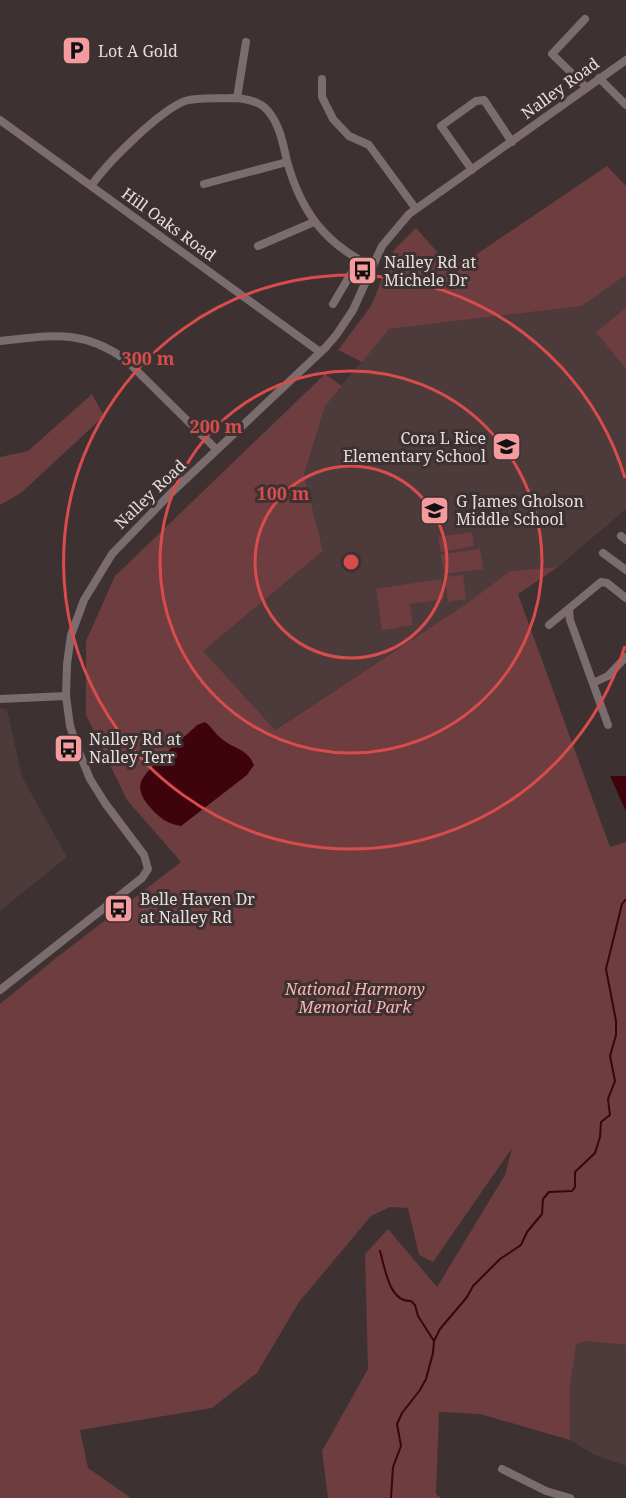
<svg xmlns="http://www.w3.org/2000/svg" width="626" height="1498" font-family="'Noto Serif',serif">
	<style>
		.built { fill: #4d3b3b }
		.green { fill: #6e3d3f }
		.water { fill: #3f030d }
		.lines { fill: none; stroke-linecap: round; stroke-linejoin: round }
		.stream { stroke: #3f030d; stroke-width: 2 }
		.minor { stroke: #7b6d6d; stroke-width: 8 }
		.ring { fill: none; stroke: #d94c4c; stroke-width: 3 }
		.labels { text-anchor: middle; dominant-baseline: central; stroke-width: 6; stroke-linejoin: round; paint-order: stroke }
		.poi-label { font-size: 16px; fill: #e6dede; stroke: #3d3131; text-anchor: start }
		.street-label { font-size: 16px; fill: #e6dede; stroke: #3d3131 }
		.park-label { font-size: 16px; font-style: italic; fill: #fcb3b4; stroke: #3d3131 }
		.centre { fill: #d94c4c; stroke: #3d3131; stroke-width: 3 }
		.ring-label { font-size: 18px; text-anchor: middle; font-weight: bold; fill: #d94c4c; stroke: #3d3131; stroke-width: 6; stroke-linejoin: round; paint-order: stroke }
	</style>
	<rect width="100%" height="100%" fill="#3d3131"/>
	<!-- built -->
	<path class="built" d="M626 275V509L558 567 510 571 466 604 274 730 202 651 323 551 304 475 325 405 389 329 582 306Z
		M0 708 7 709 22 777 67 857 0 911Z
		M585 1341 626 1345V1466L593 1454 570 1440V1385L576 1345Z"/>
	<!-- green -->
	<path class="green" d="M607 166 626 186V275L582 306 389 329 362 362 338 350 371 306 394 250 416 228 447 263 465 262Z
		M626 308V369L596 332Z
		M325 374 342 386 325 406 304 475 323 551 203 651 275 730 466 604 510 571 558 567 518 594 610 847 626 842V1345L585 1341 576 1345 570 1385V1440L480 1414 439 1412 436 1494 441 1498H328L322 1451 368 1369 365 1254 388 1229 437 1287 505 1175 512 1148 433 1262 419 1255 408 1208 390 1207 371 1216 299 1302 257 1373 212 1408 80 1430 88 1468 131 1498H0V1004L56 958 181 862 127 800 86 715V641L115 576Z
		M92 394 104 416 21 493 0 505V457L28 451Z
		M472 532 474 546 441 552 438 537Z
		M480 549 483 569 444 574 441 554Z
		M463 575 466 599 448 602 445 577Z
		M441 579 444 599 410 604 413 625 382 630 376 589Z"/>
	<!-- water -->
	<path class="water" d="M205 722C212 727 215 734 222 739 235 750 247 748 254 765L247 775 181 826C168 824 159 818 150 807 144 801 138 791 141 782 145 769 185 737 197 725Z
		M610 776H626V811Z"/>
	<g class="lines">
		<!-- stream -->
		<path class="stream" d="M380 1251C385 1268 389 1302 411 1301L415 1305 418 1316 434 1341
			M391 1498 393 1467 401 1446 397 1424 402 1413 420 1390 426 1379 433 1353 434 1341 440 1329 467 1297 473 1286 500 1259 521 1245 527 1232 542 1214 543 1199 549 1192 572 1191 575 1187V1172L595 1153 600 1137 601 1122 610 1115 608 1099 615 1081 610 1056 616 1035V1021L606 969 622 904 626 899"/>
		<!-- minor -->
		<path class="minor" d="M585 19 552 54 586 87
			M599 78 626 105
			M322 79V97L333 119 349 136 369 145 416 209
			M237 98 246 42
			M0 120 320 352
			M472 170 441 126 476 101 484 100 512 142
			M204 184 287 162
			M91 186C108 162 159 111 185 101 199 97 216 99 230 98 243 98 259 100 268 111 280 125 283 144 287 161 301 212 325 244 373 267
			M258 246 314 222
			M333 304 359 260
			M0 341C51 336 82 328 126 360L217 450
			M621 536 626 540
			M603 553 626 570
			M569 609 570 620 608 725
			M549 625 601 582 607 583 626 598
			M593 683 608 676 626 657
			M0 699 66 696
			M0 990 142 878 148 869 144 855 105 803 90 779 77 747 70 726 66 696 67 664 71 635 84 600 112 554 170 494 326 347 337 334 353 310 382 246 409 214 626 60
			M502 1469 546 1491 570 1498"/>
	</g>
	<!-- distance rings -->
	<g class="ring">
		<circle cx="351" cy="562" r="96"/>
		<circle cx="351" cy="562" r="191"/>
		<path d="M625 646A287 287 0 1 1 625 478"/>
	</g>
	<!-- icons -->
	<defs>
		<symbol id="parking-square" viewBox="-11 -11 22 22"><rect x="-9" y="-9" width="18" height="18" rx="4" fill="#f59b9d" stroke="#3d3131"/><path d="M-3.5-5.5H1a3.5 3.5 0 0 1 0 7H-1V5.5H-3.5ZM-1-3.4V-.6H.8a1.4 1.4 0 0 0 0-2.8Z" fill="#111"/></symbol>
		<symbol id="bus-square" viewBox="-11 -11 22 22"><rect x="-9" y="-9" width="18" height="18" rx="4" fill="#f59b9d" stroke="#3d3131"/><path d="M-5-6H5V4H4V6H2V4H-2V6H-4V4H-5ZM-3.5-4V0h7V-4ZM-3.5 1.2v1.5H-2V1.2ZM2 1.2v1.5H3.5V1.2Z" fill="#111"/></symbol>
		<symbol id="school-square" viewBox="-11 -11 22 22"><rect x="-9" y="-9" width="18" height="18" rx="4" fill="#f59b9d" stroke="#3d3131"/><path d="M0-5L7-2L0 1L-7-2ZM-4 1L0 2.5L4 1V4Q0 6-4 4Z" fill="#111"/></symbol>
	</defs>
	<g fill-rule="evenodd">
		<use href="#parking-square" x="60" y="34" width="33" height="33"/>
		<use href="#bus-square" x="346" y="254" width="33" height="33"/>
		<use href="#school-square" x="490" y="430" width="33" height="33"/>
		<use href="#school-square" x="418" y="494" width="33" height="33"/>
		<use href="#bus-square" x="52" y="732" width="33" height="33"/>
		<use href="#bus-square" x="102" y="892" width="33" height="33"/>
	</g>
	<g class="labels">
		<!-- poi labels -->
		<g class="poi-label">
			<text x="98" y="51">Lot A Gold</text>
			<text x="384" y="262">Nalley Rd at<tspan x="384" dy="18">Michele Dr</tspan></text>
			<text x="486" y="438" text-anchor="end">Cora L Rice<tspan x="486" dy="18">Elementary School</tspan></text>
			<text x="456" y="501">G James Gholson<tspan x="456" dy="18">Middle School</tspan></text>
			<text x="89" y="739">Nalley Rd at<tspan x="89" dy="18">Nalley Terr</tspan></text>
			<text x="140" y="899">Belle Haven Dr<tspan x="140" dy="18">at Nalley Rd</tspan></text>
		</g>
		<!-- street labels -->
		<g class="street-label">
			<text transform="translate(560 88) rotate(-36)">Nalley Road</text>
			<text transform="translate(169 224) rotate(36)">Hill Oaks Road</text>
			<text transform="translate(150 494) rotate(-44)">Nalley Road</text>
		</g>
		<!-- park labels -->
		<g class="park-label">
			<text x="355" y="989">National Harmony<tspan x="355" dy="18">Memorial Park</tspan></text>
		</g>
	</g>
	<circle cx="351" cy="562" r="9" class="centre"/>
	<g class="ring-label">
		<text x="148" y="365">300 m</text>
		<text x="216" y="433">200 m</text>
		<text x="283" y="500">100 m</text>
	</g>
</svg>
